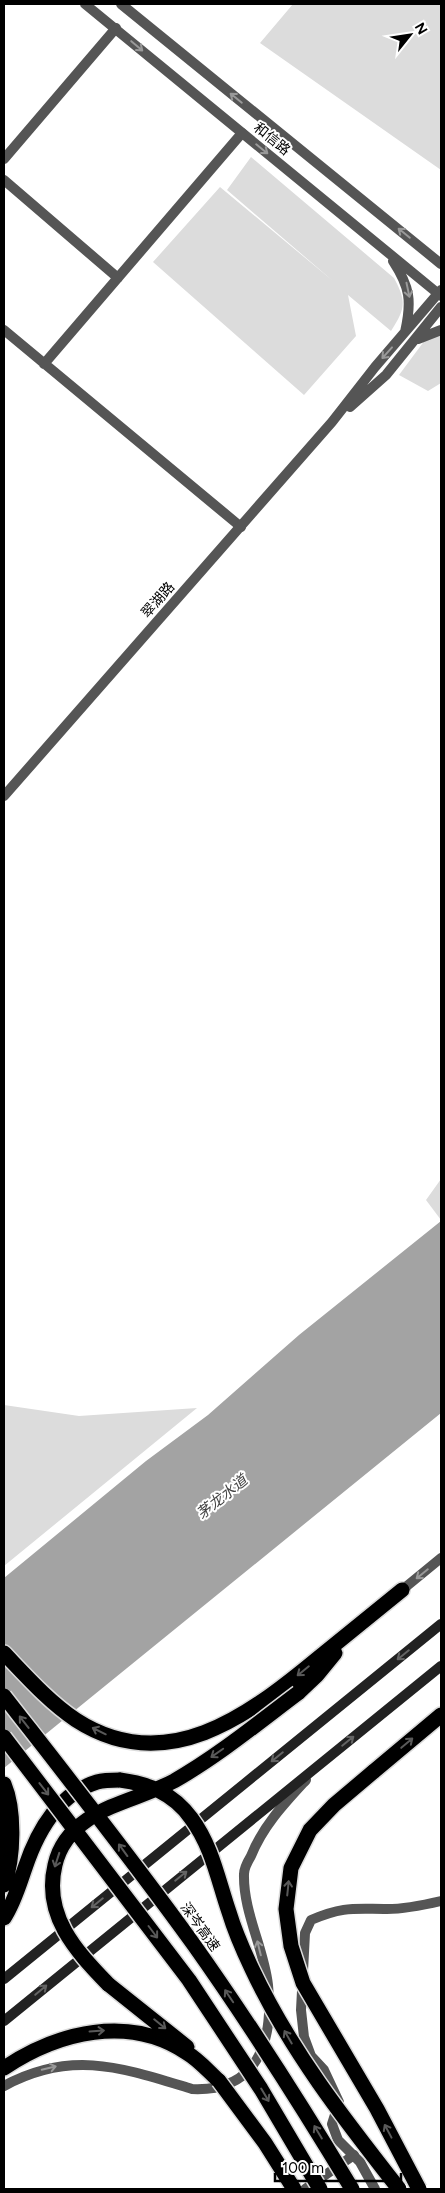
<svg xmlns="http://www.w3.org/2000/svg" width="445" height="2193" font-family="Figtree,'Noto Sans SC',sans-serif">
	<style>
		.green { fill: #dcdcdc }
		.water { fill: #a3a3a3 }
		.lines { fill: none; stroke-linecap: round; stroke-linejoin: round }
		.motorway-casing { stroke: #dbdbdb; stroke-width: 18 }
		.minor { stroke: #555; stroke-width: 10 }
		.tertiary { stroke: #555; stroke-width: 10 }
		.secondary { stroke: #222; stroke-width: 10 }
		.motorway { stroke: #000; stroke-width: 15 }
		.motorway-bridge-casing { stroke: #dbdbdb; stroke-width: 18; stroke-linecap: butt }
		.motorway-bridge { stroke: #000; stroke-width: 15 }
		.oneway { stroke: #999 }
		.oneway2 { stroke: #646464 }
		.oneway3 { stroke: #595959 }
		.labels { text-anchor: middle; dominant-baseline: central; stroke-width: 4; stroke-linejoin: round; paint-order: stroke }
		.street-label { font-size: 14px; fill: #000; stroke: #fff }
		.water-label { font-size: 15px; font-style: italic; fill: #444; stroke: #fff }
	</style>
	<rect width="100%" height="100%" fill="#fff"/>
	<!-- green -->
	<path class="green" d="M293 4H441V170L260 43Z
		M251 157 394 278C407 302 405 309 391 331L348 295 356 336 304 395 153 262 220 187 333 281 227 190Z
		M441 333V383L428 391 399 375 425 340Z
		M441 1179V1220L426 1200Z
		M4 1405 79 1416 197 1408 4 1566Z"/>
	<!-- water -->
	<path class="water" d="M441 1221V1413L4 1768V1578L146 1461 208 1415 299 1335Z"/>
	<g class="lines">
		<defs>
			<path id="motorway" d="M4 1653C26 1676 49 1702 76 1720 166 1778 248 1716 317 1659 345 1636 374 1613 402 1590
				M298 1693 317 1675 335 1653
				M373 1772 441 1715
				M4 1784C15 1810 14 1858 4 1885
				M4 1918C14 1903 19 1885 25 1868 37 1832 57 1794 97 1782 104 1780 113 1780 120 1780
				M108 1984 187 2047
				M4 2068C58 2032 129 2014 187 2053 199 2060 209 2072 219 2081"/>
		</defs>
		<!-- motorway casing -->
		<use href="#motorway" class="motorway-casing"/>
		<!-- minor -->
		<path class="minor" d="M4 159 116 28
			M4 180 118 278
			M4 330 241 527
			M44 364 242 133
			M305 2189 354 2155"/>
		<!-- tertiary -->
		<path class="tertiary" d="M85 4 441 296
			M121 4 441 264
			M393 261C410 287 412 301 405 332
			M418 339 441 330
			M350 407 386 375 441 307
			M4 796 332 422 375 367 441 290
			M402 1590 441 1558
			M4 2086C72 2049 123 2068 192 2089 257 2092 274 2042 268 1985 264 1948 243 1912 244 1874 244 1868 248 1861 251 1856 263 1826 284 1804 306 1780
			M375 2189 360 2162 338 2140 332 2124 339 2102 324 2070 311 2056 304 2037 301 2010 305 1933 311 1920C344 1906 354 1909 387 1909 405 1909 424 1905 441 1901"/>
		<!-- secondary -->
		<path class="secondary" d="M4 1979 441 1624
			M4 2021 441 1666"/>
		<!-- motorway -->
		<use href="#motorway" class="motorway"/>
		<defs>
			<path id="motorway-bridge" d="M4 1696C68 1778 133 1860 194 1945 250 2024 302 2106 352 2189
				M4 1737 189 1980 261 2089 320 2189
				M373 1772 334 1805 310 1830 291 1868 286 1909 291 1946 303 1983 377 2109 419 2189
				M120 1780C149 1784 173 1793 191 1818 212 1846 218 1880 229 1912 235 1932 243 1950 252 1969 290 2050 344 2119 399 2189
				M108 1984C75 1950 43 1915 55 1865 59 1847 71 1831 87 1820 113 1802 146 1796 174 1781 218 1756 258 1723 298 1693
				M219 2081 265 2143 294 2189"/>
		</defs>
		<!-- motorway-bridge casing -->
		<use href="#motorway-bridge" class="motorway-bridge-casing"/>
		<!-- motorway-bridge -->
		<use href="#motorway-bridge" class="motorway-bridge"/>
	</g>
	<!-- one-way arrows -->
	<defs><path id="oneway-shaft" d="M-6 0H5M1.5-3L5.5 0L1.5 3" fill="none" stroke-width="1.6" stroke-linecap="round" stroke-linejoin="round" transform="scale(1.25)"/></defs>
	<g class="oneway">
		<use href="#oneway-shaft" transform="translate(137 46) rotate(40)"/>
		<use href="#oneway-shaft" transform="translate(236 98) rotate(-141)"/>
		<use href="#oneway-shaft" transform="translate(262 149) rotate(39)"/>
		<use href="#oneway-shaft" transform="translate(404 233) rotate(-141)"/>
		<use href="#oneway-shaft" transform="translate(408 290) rotate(78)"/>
		<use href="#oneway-shaft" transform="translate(387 353) rotate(132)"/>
		<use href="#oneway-shaft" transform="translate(422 1574) rotate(141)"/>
		<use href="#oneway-shaft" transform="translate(259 1948) rotate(-104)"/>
		<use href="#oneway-shaft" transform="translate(49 2068) rotate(-14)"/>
	</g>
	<g class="oneway2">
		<use href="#oneway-shaft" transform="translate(403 1655) rotate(141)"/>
		<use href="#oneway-shaft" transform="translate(348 1741) rotate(-39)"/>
		<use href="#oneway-shaft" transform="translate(277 1757) rotate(141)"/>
		<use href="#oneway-shaft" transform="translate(181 1876) rotate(-39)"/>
		<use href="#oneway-shaft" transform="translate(97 1903) rotate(141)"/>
		<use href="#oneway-shaft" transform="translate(41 1990) rotate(-40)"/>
	</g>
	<g class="oneway3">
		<use href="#oneway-shaft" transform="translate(303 1671) rotate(141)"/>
		<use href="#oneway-shaft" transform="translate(24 1722) rotate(-128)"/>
		<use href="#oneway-shaft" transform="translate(99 1731) rotate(-154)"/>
		<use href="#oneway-shaft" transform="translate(407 1743) rotate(-40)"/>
		<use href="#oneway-shaft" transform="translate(217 1753) rotate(145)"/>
		<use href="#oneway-shaft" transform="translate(44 1789) rotate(52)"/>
		<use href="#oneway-shaft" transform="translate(123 1850) rotate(-126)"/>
		<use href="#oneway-shaft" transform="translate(57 1860) rotate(108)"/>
		<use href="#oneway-shaft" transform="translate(288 1888) rotate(-84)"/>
		<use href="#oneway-shaft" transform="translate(153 1932) rotate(53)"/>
		<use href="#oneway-shaft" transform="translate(229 1996) rotate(-124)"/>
		<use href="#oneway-shaft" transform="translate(160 2024) rotate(39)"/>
		<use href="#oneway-shaft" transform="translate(97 2031) rotate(-4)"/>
		<use href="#oneway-shaft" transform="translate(288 2037) rotate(-120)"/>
		<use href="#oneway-shaft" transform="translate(265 2095) rotate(59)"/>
		<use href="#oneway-shaft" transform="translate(388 2131) rotate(-118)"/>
		<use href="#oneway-shaft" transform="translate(318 2132) rotate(-121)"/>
	</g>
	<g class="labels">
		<!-- street labels -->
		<g class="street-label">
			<text transform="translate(272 139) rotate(39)">和信路</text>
			<text transform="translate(158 600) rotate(-49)">翠湖路</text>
			<text transform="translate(200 1927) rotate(54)">深岑高速</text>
		</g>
		<!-- water labels -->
		<g class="water-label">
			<text transform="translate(222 1497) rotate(-39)">茅龙水道</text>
		</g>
	</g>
	<!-- border -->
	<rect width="445" height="2193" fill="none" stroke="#000000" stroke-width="10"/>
	<!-- north arrow -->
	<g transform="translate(410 35) rotate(60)" stroke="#ffffff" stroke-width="4" paint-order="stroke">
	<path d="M0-4L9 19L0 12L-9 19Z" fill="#000000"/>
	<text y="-8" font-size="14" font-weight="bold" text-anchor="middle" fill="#000000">N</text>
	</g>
	<!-- scale -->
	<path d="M275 2173v8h126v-8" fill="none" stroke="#000000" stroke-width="2.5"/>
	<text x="282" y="2173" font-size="15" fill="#000000" stroke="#ffffff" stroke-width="4" paint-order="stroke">100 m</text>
</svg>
